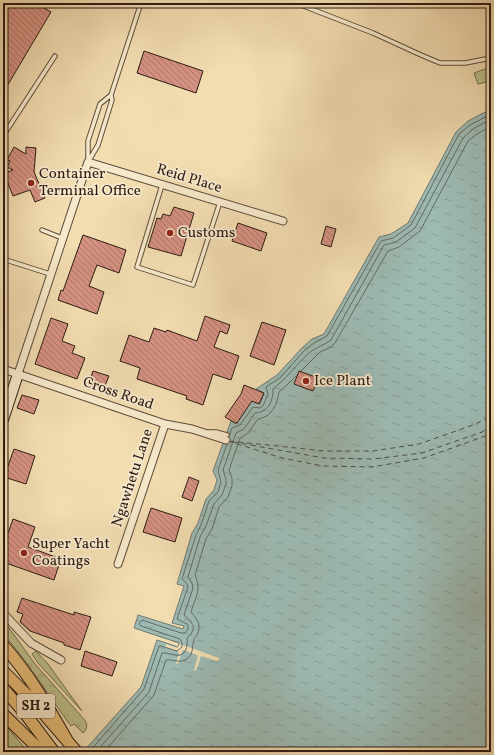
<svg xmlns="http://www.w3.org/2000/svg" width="494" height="755" font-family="Vollkorn,serif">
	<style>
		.grass { fill: url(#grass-tufts); stroke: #746e4f }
		.forest { fill: url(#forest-crowns); stroke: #746e4f }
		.water { fill: url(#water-ripples); stroke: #6f7a73 }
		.pier { fill: #f2ddb1 }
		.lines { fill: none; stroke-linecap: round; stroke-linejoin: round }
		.shore { stroke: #646a64; stroke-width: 1 }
		.ferry { stroke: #4d4b44; stroke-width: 1; stroke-dasharray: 5 4; stroke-linecap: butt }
		.building { fill: url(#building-back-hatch); stroke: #2b1b14 }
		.service-casing { stroke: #5d4c3b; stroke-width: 5.5 }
		.minor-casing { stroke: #5d4c3b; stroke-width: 9 }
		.secondary-casing { stroke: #2b1b14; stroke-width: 12 }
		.trunk-casing { stroke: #2b1b14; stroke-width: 13 }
		.service { stroke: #f7e9cc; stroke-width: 3.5 }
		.minor { stroke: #f7e9cc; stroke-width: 7 }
		.secondary { stroke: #f7e9cc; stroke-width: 10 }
		.trunk { stroke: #e9be78; stroke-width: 11 }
		.poi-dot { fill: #8f2418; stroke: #f7e9cc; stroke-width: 1.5 }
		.labels { text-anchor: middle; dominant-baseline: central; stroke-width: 3.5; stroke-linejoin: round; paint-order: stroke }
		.shield { fill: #f7e9cc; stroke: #68594b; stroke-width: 1 }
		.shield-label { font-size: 14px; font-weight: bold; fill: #2b1b14 }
		.poi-label { font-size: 15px; fill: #2b1b14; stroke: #f7e9cc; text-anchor: start }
		.street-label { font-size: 15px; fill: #2b1b14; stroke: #f7e9cc }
	</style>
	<defs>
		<pattern id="grass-tufts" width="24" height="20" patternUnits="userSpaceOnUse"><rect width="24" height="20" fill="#bdc08a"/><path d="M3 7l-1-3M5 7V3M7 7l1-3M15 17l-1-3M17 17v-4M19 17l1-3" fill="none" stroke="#a3a476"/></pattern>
		<pattern id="forest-crowns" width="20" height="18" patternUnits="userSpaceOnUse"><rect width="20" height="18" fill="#bdc08a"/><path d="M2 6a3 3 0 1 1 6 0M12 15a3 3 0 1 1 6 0" fill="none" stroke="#a3a476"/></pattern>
		<pattern id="water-ripples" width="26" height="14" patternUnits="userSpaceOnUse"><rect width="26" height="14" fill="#9dbab3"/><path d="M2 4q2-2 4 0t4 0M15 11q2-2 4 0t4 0" fill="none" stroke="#879f99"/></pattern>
		<pattern id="building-back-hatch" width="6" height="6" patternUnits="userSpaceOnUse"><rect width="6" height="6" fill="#d69283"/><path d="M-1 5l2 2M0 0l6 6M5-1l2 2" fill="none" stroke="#ae766a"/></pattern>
	</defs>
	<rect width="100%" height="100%" fill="#f2ddb1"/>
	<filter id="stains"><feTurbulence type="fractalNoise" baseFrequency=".005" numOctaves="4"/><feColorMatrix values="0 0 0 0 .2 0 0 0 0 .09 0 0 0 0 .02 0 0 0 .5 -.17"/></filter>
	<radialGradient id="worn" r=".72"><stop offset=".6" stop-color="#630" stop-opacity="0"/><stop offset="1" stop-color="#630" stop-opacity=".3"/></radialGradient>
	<!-- grass -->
	<path class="grass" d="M491 67V81L478 84 474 73Z
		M3 624 9 628 35 664 83 718C88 724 88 728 83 733L74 724 71 726C48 696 29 662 3 634Z
		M36 651 48 664 82 711 38 663 32 654Z"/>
	<!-- forest -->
	<path class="forest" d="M3 722 28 752H3Z"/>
	<!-- water -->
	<path class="water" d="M491 109V752H83L141 687 157 640 178 647 179 643 134 628 138 615 183 629 184 626 172 623 184 586 177 584 192 533 198 523 206 499 214 490 217 480 213 471 231 421 235 423H237L246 398 260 404 264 393 256 389 277 375 302 348 312 339 324 334 379 237 391 234 408 223 456 132 468 121Z"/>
	<!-- pier -->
	<path class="pier" d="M166 644 177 648 180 644 219 658V660L217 661 201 656 196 671 194 670 198 656 197 655 184 650 182 651 178 664 176 663 179 654 178 651 165 647Z"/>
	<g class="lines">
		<!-- shore -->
		<path class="shore" d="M301 371 320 352 331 347 335 343 388 251 399 247 420 231 468 141 477 134 491 126
			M230 435 232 428 240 425 253 407 260 408 263 406 268 394 266 387 280 378 304 351 314 343 327 336 381 241 393 238 411 225 459 134 470 125 491 114
			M89 752 144 689 159 646H161L177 651 182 647V643L180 639 141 626 139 624 142 620 181 633C187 634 190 628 187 624L177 619 188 587 187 584 182 579 196 535 201 525 209 501 218 492 221 482 218 470 227 444
			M96 752 149 692 162 653C167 652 171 655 176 655 186 657 188 646 187 638 198 628 193 623 184 615L193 588 192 583 188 577 200 537 206 526 214 504 222 495 226 484V479L223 470 236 433 244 429 255 413C269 412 273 401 273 389 287 378 296 365 309 353 316 347 325 345 331 340L384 245 396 242 415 228 463 138 473 129 491 119
			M104 752 154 695 166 660C172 659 178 663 185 660 195 654 191 648 194 640 194 638 196 637 197 635 202 625 197 619 191 612 195 598 202 590 195 575L206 539 212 529 219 507 228 497 232 486V478L229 470 240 438 248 433 258 419C272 417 277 405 279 392L287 385 296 376"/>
		<!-- ferry -->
		<path class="ferry" d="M228 441 282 458 323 466 372 467 424 458 491 434
			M229 441 325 451H373L419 444 476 424 491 415
			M233 442 324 458 373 459 422 453 482 432 491 427"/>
	</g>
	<!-- building -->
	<path class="building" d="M3 3H36L51 12 3 93Z
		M144 51 203 71 196 93 137 73Z
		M14 147 26 154V147L36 148 34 172 45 198 35 202 30 190 13 196 7 181 3 182V174L13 170 7 167 10 161 7 160Z
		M174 207 194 213 181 256 148 247 157 218 161 219 163 214 170 216Z
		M238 223 267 233 261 251 232 241Z
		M326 226 336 229 331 247 321 244Z
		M83 235 126 250 119 273 97 265 89 286 104 292 97 314 58 300 61 290 63 291Z
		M205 316 230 325 227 334 220 331 214 347 239 356 231 380 213 374 203 405 186 399 187 396 137 379 140 368 120 361 129 335 149 342 154 328 166 332 167 330 197 341Z
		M51 318 68 324 62 341 75 346 72 353 85 358 77 379 35 364Z
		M262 322 286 330 274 365 250 356Z
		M93 371 109 376 104 388 89 383Z
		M299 371 318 378 313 391 294 384Z
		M244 385 264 393 259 404 252 401 237 423H235L225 417 241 394Z
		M22 395 39 400 34 414 17 408Z
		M14 449 35 456 26 484 4 477Z
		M189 477 199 481 192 501 182 497Z
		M151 508 182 518 175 542 143 532Z
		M13 519 35 527 28 547 61 559 54 580 3 562V547Z
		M22 598 74 615V612L91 617 80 650 64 645V643L30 631 20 622 23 614 17 612Z
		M85 651 117 662 112 676 81 666Z"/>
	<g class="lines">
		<defs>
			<path id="service" d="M296 3 373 33 421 55 440 63H465L491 58
				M3 136 55 56
				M88 161V141L100 104 111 95
				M88 162 98 145 112 100 111 95 141 3
				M162 185 137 267 193 285 220 202
				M42 230 62 238
				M3 259 50 274
				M208 432H216L227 435"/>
			<path id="minor" d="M3 369 165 424 192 429 226 440
				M18 374 88 162 283 221
				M118 564 165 424
				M3 613 31 643 61 660"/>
			<path id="secondary" d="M3 420 18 374"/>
			<path id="trunk" d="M3 645C29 674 49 708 68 742
				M3 671 29 697 77 752
				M3 688 27 716 54 752
				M3 714 42 752"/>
		</defs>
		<!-- service casing -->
		<use href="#service" class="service-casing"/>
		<!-- minor casing -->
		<use href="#minor" class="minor-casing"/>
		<!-- secondary casing -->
		<use href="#secondary" class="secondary-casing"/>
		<!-- trunk casing -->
		<use href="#trunk" class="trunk-casing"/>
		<!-- service -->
		<use href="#service" class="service"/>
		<!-- minor -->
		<use href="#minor" class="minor"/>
		<!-- secondary -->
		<use href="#secondary" class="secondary"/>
		<!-- trunk -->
		<use href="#trunk" class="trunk"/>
	</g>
	<!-- markers -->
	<g class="poi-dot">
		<circle cx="31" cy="183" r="4"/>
		<circle cx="170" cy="233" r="4"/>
		<circle cx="306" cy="381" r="4"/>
		<circle cx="24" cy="553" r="4"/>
	</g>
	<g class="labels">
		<!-- shield labels -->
		<rect class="shield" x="17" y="694" width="38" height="24" rx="3"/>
		<g class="shield-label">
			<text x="36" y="706">SH 2</text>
		</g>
		<!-- poi labels -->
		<g class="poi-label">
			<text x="39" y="174">Container<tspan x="39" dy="17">Terminal Office</tspan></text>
			<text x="178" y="233">Customs</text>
			<text x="314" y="381">Ice Plant</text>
			<text x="32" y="544">Super Yacht<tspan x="32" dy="17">Coatings</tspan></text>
		</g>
		<!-- street labels -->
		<g class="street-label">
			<text transform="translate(189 179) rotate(17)">Reid Place</text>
			<text transform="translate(118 394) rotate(19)">Cross Road</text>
			<text transform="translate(133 478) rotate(-72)">Ngawhetu Lane</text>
		</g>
	</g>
	<!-- margin -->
	<rect width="494" height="755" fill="none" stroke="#f2ddb1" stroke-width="16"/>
	<rect x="4" y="4" width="486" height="747" fill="none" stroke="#2b1b14" stroke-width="2"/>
	<rect x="8" y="8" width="478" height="739" fill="none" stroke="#2b1b14"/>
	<rect width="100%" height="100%" filter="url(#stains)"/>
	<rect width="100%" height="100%" fill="url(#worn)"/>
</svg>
